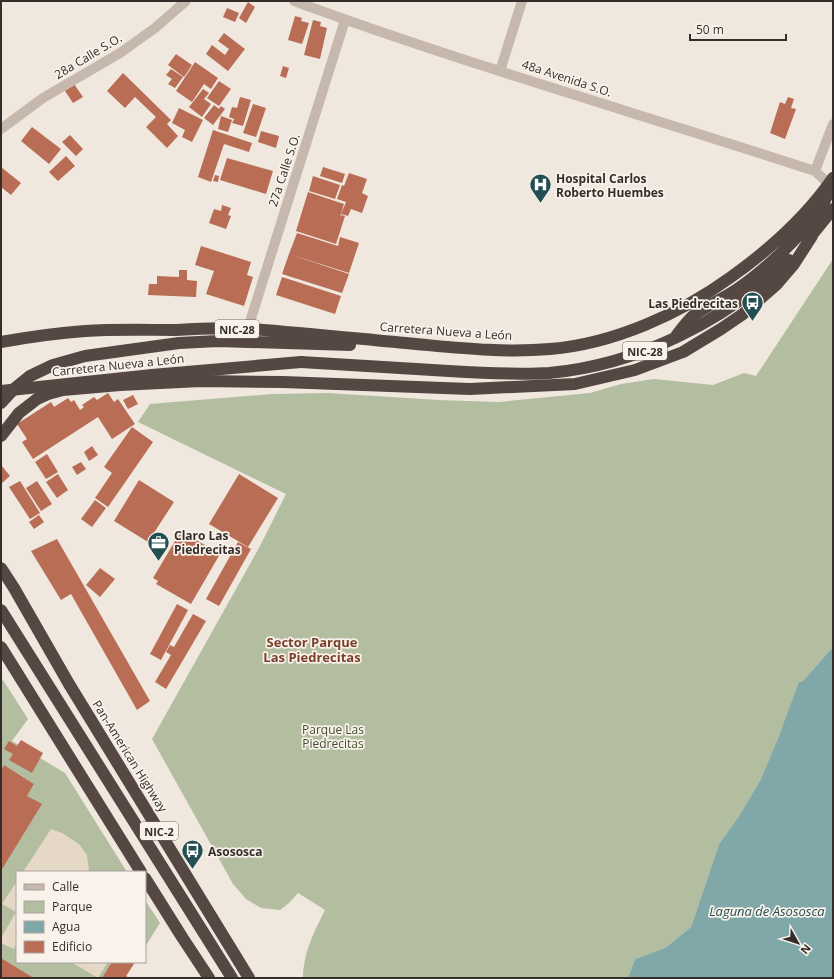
<svg xmlns="http://www.w3.org/2000/svg" width="834" height="979" font-family="'Open Sans',sans-serif">
	<style>
		.green { fill: #b3bda0 }
		.plaza { fill: #e6d8c7 }
		.water { fill: #81a8a9 }
		.building { fill: #b86d54 }
		.lines { fill: none; stroke-linecap: round; stroke-linejoin: round }
		.street { stroke: #c6b8ac; stroke-width: 10 }
		.highway { stroke: #554842; stroke-width: 12 }
		.highway-bridge { stroke: #554842; stroke-width: 12 }
		.labels { text-anchor: middle; dominant-baseline: central; stroke-width: 3.5; stroke-linejoin: round; paint-order: stroke }
		.shield { fill: #f8f2ea; stroke: #706864; stroke-width: 1 }
		.shield-label { font-size: 11px; font-weight: bold; fill: #352d2a }
		.street-label { font-size: 12px; fill: #352d2a; stroke: #f8f2ea }
		.poi-label { font-size: 12px; font-weight: bold; fill: #352d2a; stroke: #f8f2ea; text-anchor: start }
		.park-label { font-size: 12px; fill: #455130; stroke: #f8f2ea }
		.neighbourhood-label { font-size: 13px; font-weight: bold; fill: #7b3f2c; stroke: #f8f2ea }
		.water-label { font-size: 13px; font-style: italic; fill: #244f52; stroke: #f8f2ea }
	</style>
	<rect width="100%" height="100%" fill="#f0e8de"/>
	<!-- green -->
	<path class="green" d="M833 259V647L802 682 761 779 739 816 719 844 691 927 665 948 635 959 628 978H303C303 953 314 932 325 910L298 893 289 903 280 910 261 908 246 899 233 884 152 739 260 546 286 494 138 422 150 404 272 394 328 393 438 400 499 402 590 393 621 384 654 379 713 385 744 373 756 376Z
		M1 677 28 719 12 741 65 773 127 872H17V962H135L125 978H34L1 958V871L41 805 27 796 34 784 4 765 1 770Z
		M145 900 160 923 145 947Z"/>
	<!-- plaza -->
	<path class="plaza" d="M51 829 62 833 79 844 87 855 89 870 88 872H23Z
		M17 881V943L14 949 1 943V938L16 912 2 904Z
		M71 962H108L98 978Z"/>
	<!-- water -->
	<path class="water" d="M833 647V978H628L635 959 665 948 691 927 719 844 739 816 761 779 779 736 799 682H802Z"/>
	<!-- building -->
	<path class="building" d="M248 2 255 7 246 23 239 18Z
		M227 8 239 13 235 22 223 17Z
		M295 16 302 18 301 21 309 23 302 44 288 40Z
		M313 20 321 22 320 26 327 28 320 59 304 55Z
		M224 33 245 49 228 71 206 54 212 45 225 55 229 49 218 41Z
		M176 54 192 65 184 77 168 65Z
		M195 62 218 78 211 89 204 84 192 102 176 91Z
		M283 66 289 68 286 78 280 76Z
		M171 69 183 77 175 88 168 84 172 79 166 75Z
		M123 73 171 120 167 124 178 136 167 148 146 127 156 117 135 97 125 108 107 91Z
		M219 81 231 89 219 106 207 98Z
		M74 84 83 97 73 103 65 91Z
		M203 89 209 93 204 99 211 104 202 117 189 107Z
		M240 97 251 100 243 126 232 123 234 119 229 117 232 107 237 108Z
		M788 97 794 99 791 108 796 109 785 139 770 133 780 102 785 104Z
		M253 104 266 108 256 137 243 133Z
		M214 105 219 109 221 106 225 109 213 125 204 118Z
		M179 108 203 120 192 142 182 137 185 130 172 123Z
		M221 116 232 120 228 132 218 129Z
		M32 127 61 149 49 164 21 141Z
		M213 130 252 143 249 152 224 144 211 182 198 177Z
		M261 131 279 136 276 148 258 142Z
		M70 135 83 149 76 156 62 142Z
		M66 156 75 166 58 181 49 172Z
		M227 158 273 171 266 194 220 180Z
		M1 167 21 183 11 195 1 187Z
		M323 167 345 174 342 183 320 176Z
		M349 173 367 179 362 193 368 196 362 213 351 209 348 216 341 214 346 202 337 199 342 185 344 186Z
		M215 175 219 176 218 182 213 181Z
		M313 176 340 185 335 199 309 191Z
		M308 192 344 204 340 217 341 215 345 216 336 244 296 231Z
		M222 205 231 208 228 215 231 216 226 229 209 223 214 209 221 211Z
		M297 233 338 246 340 237 359 243 349 273 289 254Z
		M201 246 251 262 247 275 253 277 244 306 206 294 214 271 195 265Z
		M289 254 349 274 342 293 282 274Z
		M179 270H187V280L197 281 196 297 148 295 149 284H157V276L179 277Z
		M282 277 341 296 335 314 276 295Z
		M108 393 114 402 118 399 135 424 112 439 98 417 33 459 22 442 27 439 17 424 51 402 54 407 68 398 71 402 74 400 80 410 84 407 82 405 94 397 97 400Z
		M133 395 138 404 128 409 123 400Z
		M132 427 153 442 108 507 95 498 112 473 104 467Z
		M92 446 98 455 89 461 84 452Z
		M47 454 58 472 46 479 35 462Z
		M81 462 86 469 77 475 72 467Z
		M2 466 10 476 2 483 1 467Z
		M58 474 68 490 57 498 46 482Z
		M239 474 278 498 248 547 209 524Z
		M139 480 174 502 148 542 114 521Z
		M20 481 40 513 30 519 9 487Z
		M37 481 52 504 41 511 26 488Z
		M95 500 106 508 92 527 81 519Z
		M39 515 44 522 34 529 29 522Z
		M181 531 220 554 191 604 156 584 158 581 153 578Z
		M57 539 150 701 137 710 71 594 61 600 31 551Z
		M238 542 251 549 219 606 206 599Z
		M100 568 115 579 100 597 86 585Z
		M177 604 188 610 161 660 150 654Z
		M193 614 206 621 166 689 155 682 171 655 166 652 170 645 174 647Z
		M21 740 43 753 32 773 9 760 13 754 4 749 9 741 17 746Z
		M4 765 34 784 27 796 42 804 1 871V770Z
		M1 958 34 978H1Z
		M112 962H135L126 976 129 978H102Z"/>
	<g class="lines">
		<!-- street -->
		<path class="street" d="M294 1C465 64 641 114 815 171L829 184
			M500 71 522 1
			M1 129 43 98 120 53 155 28 186 1
			M815 171 833 124
			M248 328 345 20"/>
		<!-- highway -->
		<path class="highway" d="M807 241 833 209
			M676 336C682 328 687 321 694 315 708 305 725 298 739 288 762 272 828 215 829 187
			M1 342C29 337 57 333 85 331 115 329 145 330 175 330 200 329 226 327 251 329 306 333 361 339 416 344 460 348 505 353 550 349 613 344 680 314 731 277 769 250 806 217 833 178
			M301 362C350 365 400 368 449 371 482 373 516 375 549 373 638 365 725 321 789 260
			M1 403 14 389 30 376 53 365 85 356 179 343 218 341 350 345
			M1 436 19 413 37 399 48 394 63 390 120 385 201 381 283 382 470 389 575 384 635 370 683 352 721 329 743 314 776 285 794 264 812 236
			M1 568 14 588 69 684 249 978
			M1 610 232 978
			M1 647 141 872
			M145 878 182 937 209 978"/>
		<!-- highway-bridge -->
		<path class="highway-bridge" d="M1 391 152 375 301 362"/>
	</g>
	<!-- icons -->
	<defs>
		<symbol id="hospital-pin" viewBox="-11 -11 22 30"><path d="M0 17L-7.5 6A9.5 9.5 0 1 1 7.5 6Z" fill="#244f52" stroke="#f8f2ea"/><path d="M-5-5h3v3.5h4V-5h3V5h-3V1.5h-4V5h-3Z" fill="#fff"/></symbol>
		<symbol id="bus-pin" viewBox="-11 -11 22 30"><path d="M0 17L-7.5 6A9.5 9.5 0 1 1 7.5 6Z" fill="#244f52" stroke="#f8f2ea"/><path d="M-5-6H5V4H4V6H2V4H-2V6H-4V4H-5ZM-3.5-4V0h7V-4ZM-3.5 1.2v1.5H-2V1.2ZM2 1.2v1.5H3.5V1.2Z" fill="#fff"/></symbol>
		<symbol id="office-pin" viewBox="-11 -11 22 30"><path d="M0 17L-7.5 6A9.5 9.5 0 1 1 7.5 6Z" fill="#244f52" stroke="#f8f2ea"/><path d="M-6-3h4V-5.5h4V-3h4V5H-6ZM-1-4.5V-3h2v-1.5ZM-6 0V1H6V0Z" fill="#fff"/></symbol>
	</defs>
	<g fill-rule="evenodd">
		<use href="#hospital-pin" x="528" y="172" width="25" height="34"/>
		<use href="#bus-pin" x="740" y="290" width="25" height="34"/>
		<use href="#office-pin" x="146" y="530" width="25" height="34"/>
		<use href="#bus-pin" x="180" y="838" width="25" height="34"/>
	</g>
	<g class="labels">
		<!-- shield labels -->
		<g class="shield">
			<rect x="215" y="320" width="44" height="18" rx="3"/>
			<rect x="623" y="342" width="44" height="18" rx="3"/>
			<rect x="140" y="822" width="38" height="18" rx="3"/>
		</g>
		<g class="shield-label">
			<text x="237" y="329">NIC-28</text>
			<text x="645" y="351">NIC-28</text>
			<text x="159" y="831">NIC-2</text>
		</g>
		<!-- street labels -->
		<g class="street-label">
			<text transform="translate(88 56) rotate(-31)">28a Calle S.O.</text>
			<text transform="translate(567 78) rotate(18)">48a Avenida S.O.</text>
			<text transform="translate(284 170) rotate(-72)">27a Calle S.O.</text>
			<text transform="translate(446 331) rotate(4)">Carretera Nueva a León</text>
			<text transform="translate(118 365) rotate(-6)">Carretera Nueva a León</text>
			<text transform="translate(130 756) rotate(58)">Pan-American Highway</text>
		</g>
		<!-- poi labels -->
		<g class="poi-label">
			<text x="556" y="178">Hospital Carlos<tspan x="556" dy="14">Roberto Huembes</tspan></text>
			<text x="738" y="303" text-anchor="end">Las Piedrecitas</text>
			<text x="174" y="535">Claro Las<tspan x="174" dy="14">Piedrecitas</tspan></text>
			<text x="208" y="851">Asososca</text>
		</g>
		<!-- park labels -->
		<g class="park-label">
			<text x="333" y="729">Parque Las<tspan x="333" dy="14">Piedrecitas</tspan></text>
		</g>
		<!-- neighbourhood labels -->
		<g class="neighbourhood-label">
			<text x="312" y="642">Sector Parque<tspan x="312" dy="15">Las Piedrecitas</tspan></text>
		</g>
		<!-- water labels -->
		<g class="water-label">
			<text x="767" y="911">Laguna de Asososca</text>
		</g>
	</g>
	<!-- border -->
	<rect width="834" height="979" fill="none" stroke="#352d2a" stroke-width="4"/>
	<!-- legend -->
	<rect x="16" y="871" width="130" height="92" fill="#f8f2ea" stroke="#aaa39d"/>
	<rect x="24" y="884" width="20" height="6" fill="#c6b8ac" stroke="#aaa39d"/>
	<text x="52" y="891" font-size="12" fill="#352d2a">Calle</text>
	<rect x="24" y="901" width="20" height="12" fill="#b3bda0" stroke="#aaa39d"/>
	<text x="52" y="911" font-size="12" fill="#352d2a">Parque</text>
	<rect x="24" y="921" width="20" height="12" fill="#81a8a9" stroke="#aaa39d"/>
	<text x="52" y="931" font-size="12" fill="#352d2a">Agua</text>
	<rect x="24" y="941" width="20" height="12" fill="#b86d54" stroke="#aaa39d"/>
	<text x="52" y="951" font-size="12" fill="#352d2a">Edificio</text>
	<!-- north arrow -->
	<g transform="translate(798 943) rotate(129)" stroke="#f8f2ea" stroke-width="3" paint-order="stroke">
	<path d="M0-3L7 15L0 10L-7 15Z" fill="#352d2a"/>
	<text y="-6" font-size="11" font-weight="bold" text-anchor="middle" fill="#352d2a">N</text>
	</g>
	<!-- scale -->
	<path d="M690 34v6h96v-6" fill="none" stroke="#352d2a" stroke-width="2"/>
	<text x="696" y="34" font-size="12" fill="#352d2a" stroke="#f8f2ea" stroke-width="3" paint-order="stroke">50 m</text>
</svg>
